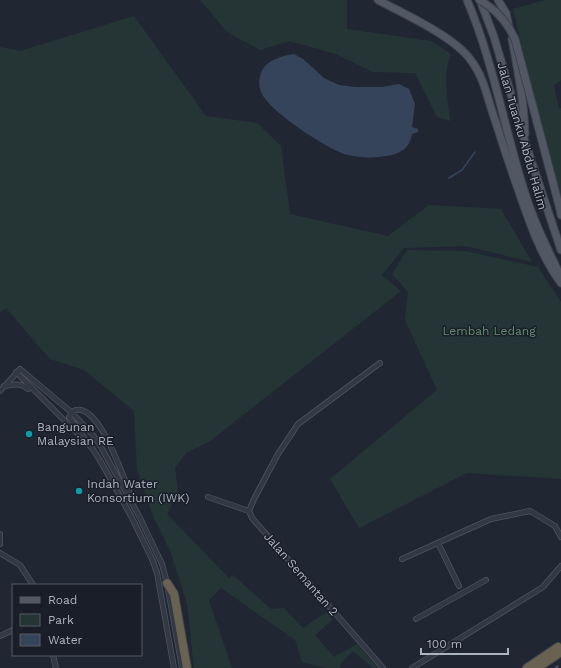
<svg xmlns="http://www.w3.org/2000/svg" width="561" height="668" font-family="'Work Sans',sans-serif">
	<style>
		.green { fill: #253536 }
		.water { fill: #36445b }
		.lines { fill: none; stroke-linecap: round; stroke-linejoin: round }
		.stream { stroke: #36445b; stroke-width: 1.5 }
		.street-casing { stroke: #4e545f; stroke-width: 6 }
		.primary-casing { stroke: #3d424d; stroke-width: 9 }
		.highway-casing { stroke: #3b414b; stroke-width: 10 }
		.street { stroke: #333944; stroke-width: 4.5 }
		.primary { stroke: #515864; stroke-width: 7 }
		.highway { stroke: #696151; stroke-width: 8 }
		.rail { stroke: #555d6b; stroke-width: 1.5; stroke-dasharray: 4 4; stroke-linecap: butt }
		.primary-bridge-casing { stroke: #3d424d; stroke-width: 9; stroke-linecap: butt }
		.primary-bridge { stroke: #515864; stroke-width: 7 }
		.culture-dot { fill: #0f9aa8; stroke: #191e28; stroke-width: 1.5 }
		.labels { text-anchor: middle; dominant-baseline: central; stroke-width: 3; stroke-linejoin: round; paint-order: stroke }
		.street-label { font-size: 12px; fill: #adb4c1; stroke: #191e28 }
		.park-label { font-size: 12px; fill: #678f72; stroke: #191e28 }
		.poi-label { font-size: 12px; fill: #adb4c1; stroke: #191e28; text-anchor: start }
	</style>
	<rect width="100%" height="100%" fill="#202733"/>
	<!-- green -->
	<path class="green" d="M200 0H347V29L431 41 451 54C442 75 448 99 450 121L437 117 415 73 373 72 336 54 289 41 260 50 227 32Z
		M545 0H561V80L554 85 559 109 561 108V205L513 9Z
		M134 16 206 116 257 123 281 146 290 214 388 236 429 205 501 209 532 262 466 246 404 248 382 275 401 291 209 442 186 453 175 468 178 492 167 514 229 578 233 575 271 609 284 608 303 628 327 612 332 620 315 635 334 657 357 644 378 668H373L353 651 341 663 340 668H326L302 662 295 640 221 588 209 600 232 668H194L187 604 171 553 153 516 137 470 134 411 84 370 50 359 6 308 0 313V47L20 51Z
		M407 250 465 251 538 267 561 302V479L467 473 359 528 330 479 437 390 405 320 408 292 392 274Z"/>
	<!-- water -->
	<path class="water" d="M294 54 303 59 324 78 339 85 355 87H382L399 84 409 89 415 104 412 127 418 129V132L412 134C410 147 401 154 387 156 374 158 361 158 348 155 328 150 271 112 262 94 257 85 259 72 266 65 275 58 282 56 294 54Z"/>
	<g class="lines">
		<!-- stream -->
		<path class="stream" d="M449 178 462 170 475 152"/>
		<defs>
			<path id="street" d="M16 372 92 448 101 462 131 516 152 559 157 573 174 668
				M4 386C13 385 20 382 28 389
				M0 391 20 369 71 412 92 434 100 445 139 516 162 564 167 583 182 668
				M86 440 69 417C71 412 75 409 81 410 103 415 123 476 131 496
				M208 497 249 511 252 518 383 668
				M249 511 254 499 278 454 298 424 380 363
				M0 534V544
				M438 543 459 586
				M0 553 20 565 33 585
				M402 559 491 519 530 511 555 526 561 537
				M416 619 486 580
				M0 636 13 630
				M53 655 56 668
				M412 668 543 587 561 566"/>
			<path id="primary" d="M378 0C404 14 453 36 470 59 484 77 487 97 494 117 502 142 510 167 519 192 530 224 541 256 561 283
				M467 0C493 61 504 127 524 190 533 220 547 248 561 277
				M480 0 494 37 526 145 561 250
				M498 0 506 13 509 27
				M512 39C518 71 524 102 525 134
				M560 209 561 215"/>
			<path id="highway" d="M167 583 174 594 187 668
				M527 668 558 647
				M537 668 561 652"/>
		</defs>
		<!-- street casing -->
		<use href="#street" class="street-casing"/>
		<!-- primary casing -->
		<use href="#primary" class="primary-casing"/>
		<!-- highway casing -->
		<use href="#highway" class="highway-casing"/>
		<!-- street -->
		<use href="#street" class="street"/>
		<!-- primary -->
		<use href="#primary" class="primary"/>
		<!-- highway -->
		<use href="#highway" class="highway"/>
		<!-- rail -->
		<path class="rail" d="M555 668 561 664"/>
		<defs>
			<path id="primary-bridge" d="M479 0C496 9 507 22 515 39L560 209"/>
		</defs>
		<!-- primary-bridge casing -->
		<use href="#primary-bridge" class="primary-bridge-casing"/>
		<!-- primary-bridge -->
		<use href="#primary-bridge" class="primary-bridge"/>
	</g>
	<!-- markers -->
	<g class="culture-dot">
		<circle cx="29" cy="434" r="4"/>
		<circle cx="79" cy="491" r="4"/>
	</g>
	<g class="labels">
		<!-- street labels -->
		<g class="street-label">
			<text transform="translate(522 136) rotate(74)">Jalan Tuanku Abdul Halim</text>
			<text transform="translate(301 574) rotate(49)">Jalan Semantan 2</text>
		</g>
		<!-- park labels -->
		<g class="park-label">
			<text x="489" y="331">Lembah Ledang</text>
		</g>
		<!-- poi labels -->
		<g class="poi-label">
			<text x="37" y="427">Bangunan<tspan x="37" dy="14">Malaysian RE</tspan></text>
			<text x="87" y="484">Indah Water<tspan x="87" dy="14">Konsortium (IWK)</tspan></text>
		</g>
	</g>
	<!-- legend -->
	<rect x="12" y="584" width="130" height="72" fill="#191e28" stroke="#545a65"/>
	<rect x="20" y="597" width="20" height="6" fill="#515864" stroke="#545a65"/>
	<text x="48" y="604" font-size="12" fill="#adb4c1">Road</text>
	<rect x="20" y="614" width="20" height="12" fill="#253536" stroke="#545a65"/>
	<text x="48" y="624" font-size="12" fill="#adb4c1">Park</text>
	<rect x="20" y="634" width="20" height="12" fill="#36445b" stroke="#545a65"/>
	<text x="48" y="644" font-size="12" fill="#adb4c1">Water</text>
	<!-- scale -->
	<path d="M421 648v6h87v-6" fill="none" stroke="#adb4c1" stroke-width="2"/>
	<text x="427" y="648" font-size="12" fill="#adb4c1" stroke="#191e28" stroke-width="3" paint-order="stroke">100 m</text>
</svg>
